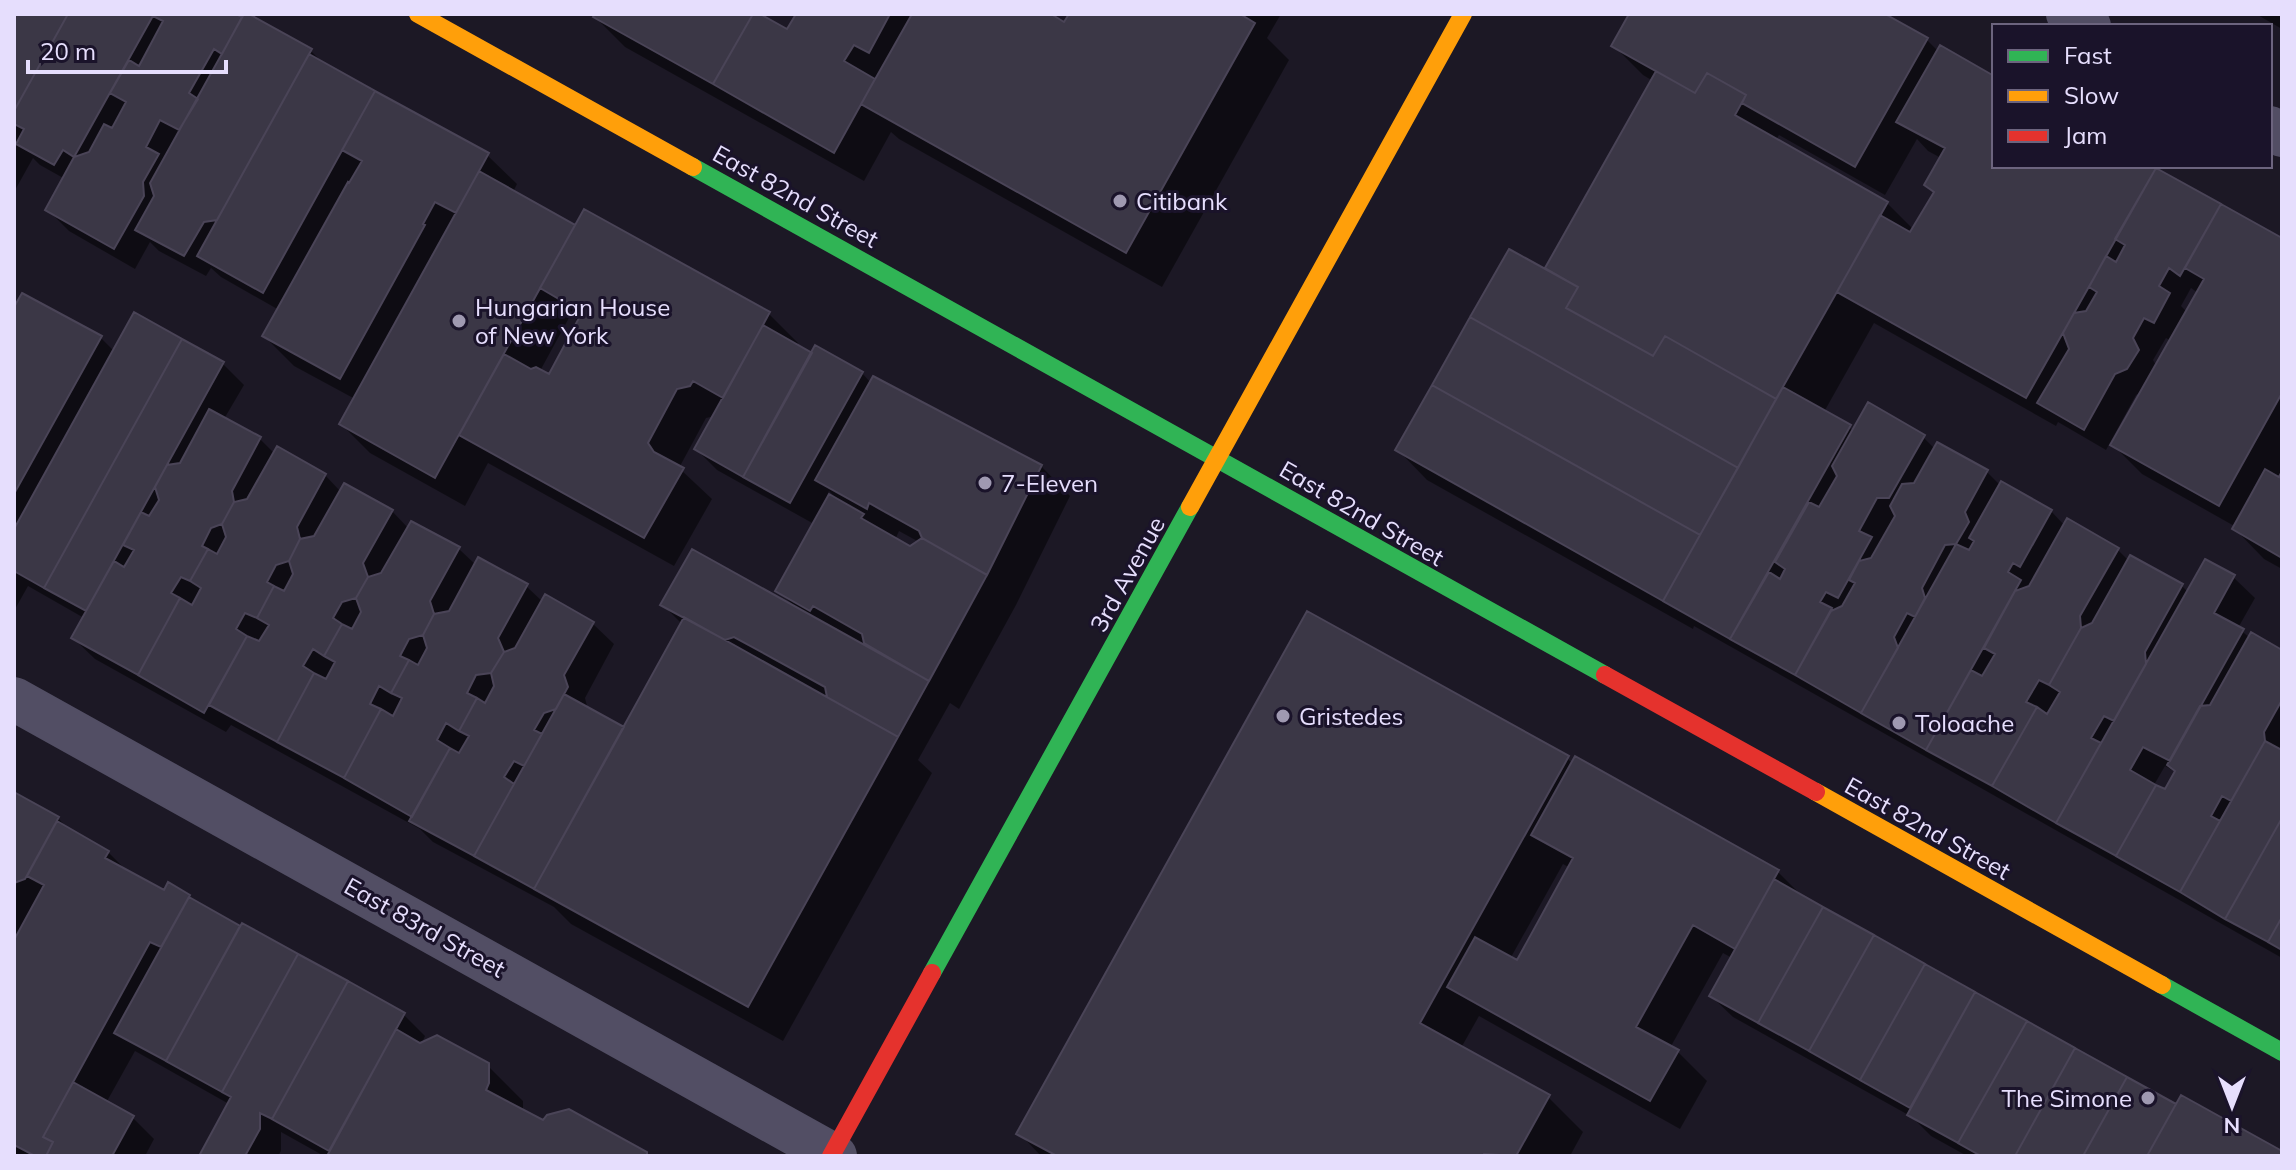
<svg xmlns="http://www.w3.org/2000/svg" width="2296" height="1170" font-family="Mulish,sans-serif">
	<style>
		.shadow { fill: #0007; fill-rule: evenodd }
		.building { fill: #3b3746; stroke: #4a4457; stroke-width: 2 }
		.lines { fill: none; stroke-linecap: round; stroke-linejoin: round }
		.street { stroke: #524e64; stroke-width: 44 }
		.fast { stroke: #30b455; stroke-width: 18 }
		.slow { stroke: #ff9f0a; stroke-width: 18 }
		.jam { stroke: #e5322d; stroke-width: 18 }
		.poi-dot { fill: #9f99b1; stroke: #1a132a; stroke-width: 3 }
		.labels { text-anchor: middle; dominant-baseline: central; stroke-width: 6; stroke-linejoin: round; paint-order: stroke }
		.street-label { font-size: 24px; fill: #e6defd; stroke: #1a132a }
		.poi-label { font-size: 24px; fill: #e6defd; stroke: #1a132a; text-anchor: start }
	</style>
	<rect width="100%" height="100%" fill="#1c1825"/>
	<!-- shadow -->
	<path class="shadow" d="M14 14H232L311 51 325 65 487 155 517 184 513 192 576 227 585 212 769 314 798 343 797 347 862 373 871 383 1041 466 1070 496 1016 605 959 709 950 703 918 760 932 773 783 1041 571 924 554 907 433 842 420 829 231 725 226 732 95 659 73 638 84 618 28 586 14 611V311L101 338 115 352 222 363 244 385 224 419 260 439 275 454 325 475 341 492 392 511 409 529 459 549 476 565 526 586 543 602 592 623 614 644 585 698 588 710 624 729 682 624 663 605 794 606 778 590 814 524 717 470 696 449 715 416 706 418 679 468 712 499 674 566 488 463 465 506 370 453 341 424 355 399 294 366 264 336 279 310 221 277 211 268 206 276 159 251 150 242 135 269 69 231 48 210 65 179 40 165 33 158 14 192ZM570 316 580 322 549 376 540 371ZM829 491 839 501 838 502 827 496ZM899 531 919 542 910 548 895 540Z
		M597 14H756L788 32 798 14H1046L1065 25 1071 14H1281L1267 38 1289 60 1162 287 899 139 891 132 864 181 625 47 595 17Z
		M1631 14H1881L1927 40 1938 51 1994 78V166H2149L2282 240V569L2264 559 2235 529 2236 527 2142 474 2113 445 2142 392 2136 395 2106 450 2058 422 2056 426 1874 323 1824 412 1854 431 1923 437 1935 449 1987 472 2001 486 2051 511 2065 526 2118 550 2129 561 2182 586 2189 593 2233 577 2255 598 2238 628 2250 638 2282 652V958L1694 626 1693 629 1427 480 1398 450 1553 274 1547 268 1653 81 1643 75 1614 46ZM1779 135 1885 195 1917 139 1928 151 1941 158 1926 185 1935 194 1914 230 1887 203 1776 140ZM2191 288 2198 293 2187 312 2181 306ZM2166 338 2171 341 2157 367 2153 360ZM2165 766 2177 773 2166 792 2154 785Z
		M2256 14H2282V29Z
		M1567 758 1573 764 1778 872 1804 898 2175 1106 2282 1154V1156H1967L1931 1136 1912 1117 1733 1017 1711 996 1732 958 1723 953 1670 1048 1678 1052 1707 1081 1680 1129 1479 1016 1461 1048 1548 1097 1583 1132 1570 1156H1041L1019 1133ZM1563 864 1570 868 1518 963 1510 959Z
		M14 794 58 818 71 832 108 852 130 874 164 893 189 896 196 903 241 929 404 1015 425 1036 421 1045 487 1065 523 1101V1112L543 1123 648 1156H324L281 1132V1151L278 1156H201L229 1104 135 1051 106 1103 133 1118 154 1139 145 1156H14Z"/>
	<!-- building -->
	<path class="building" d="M14 14H68L14 111Z
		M68 14H154L74 157 63 150 54 165 16 144 24 129 14 124V111Z
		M154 14H236L242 17 222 54 214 49 189 93 198 99 179 130 160 120 146 147 159 154 143 182 144 196 114 249 45 210 74 157 89 152 104 124 112 128 126 102 110 93 129 60 139 66 163 21 153 16Z
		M244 14H249L312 49 217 220 204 222 184 256 135 230 154 196 150 183Z
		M595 14H753L713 84 593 17Z
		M753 14H760L787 29 796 14H890L869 53 854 45 844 61 875 79 834 153 713 84Z
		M912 14H1051L1064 22 1069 14H1240L1255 23 1126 253 861 104Z
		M1629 14H1885L1928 38 1855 167 1742 103 1746 95 1707 73 1695 93 1611 46Z
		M1940 45 1994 76V166L2156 168 2026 398 1837 292 1880 215 1910 232 1934 192 1924 185 1945 148 1896 122Z
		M309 54 375 91 263 293 197 256Z
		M1656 71 1695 93 1707 73 1746 95 1735 115 1888 202 1776 399 1665 336 1653 356 1566 308 1578 287 1545 268Z
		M375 91 489 153 456 213 435 202 423 224 425 225 340 379 262 336 348 182 349 183 362 161 342 150Z
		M2156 168 2221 204 2180 276 2169 268 2159 286 2170 293 2154 323 2144 318 2133 338 2139 350 2127 369 2115 374 2084 430 2037 403 2069 349 2063 333 2074 313 2086 311 2097 292 2089 287 2106 256 2116 262 2125 245 2115 239Z
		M479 171 575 225 435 478 339 424Z
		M2221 204 2282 238V393L2219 506 2110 445 2204 279 2185 268Z
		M584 209 770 312 723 398 693 381 690 386 677 389 648 443 654 452 684 468 644 538 459 435 504 354 531 369 536 367 549 374 579 318 574 308 540 288Z
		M1509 249 1578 287 1566 308 1653 356 1665 336 1776 399 1738 468 1470 317Z
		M22 293 102 336 14 494V307Z
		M134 312 182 339 44 588 14 571V529Z
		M1470 317 1738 468 1700 535 1432 385Z
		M763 325 812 353 743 477 694 449Z
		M182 339 224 362 86 611 44 588Z
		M815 345 863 372 790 503 743 477Z
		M873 376 1042 465 987 575 922 538 919 531 869 503 867 509 815 480Z
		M1432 385 1700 535 1663 601 1395 450Z
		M1783 387 1851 425 1730 639 1663 601Z
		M1868 402 1925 435 1889 498H1877L1859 531 1872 537 1838 598 1826 592 1820 602 1832 608 1795 675 1730 639 1769 572 1780 579 1785 569 1775 562 1809 502 1819 507 1837 476 1832 466Z
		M209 409 261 437 232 491 234 502 222 524 211 528 202 546 208 549 190 581 181 577 171 593 180 598 138 675 71 638 114 561 124 567 134 550 123 545 141 512 149 516 159 500 155 487 167 465 180 463Z
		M1937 442 1988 470 1965 512 1969 522 1956 544 1945 545 1922 588 1925 598 1915 617 1907 613 1894 637 1898 648 1861 713 1795 675 1831 611 1842 606 1855 583 1849 580 1859 561 1871 558 1895 516 1890 506 1902 484 1914 483Z
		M277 446 326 474 297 527 300 539 289 561 276 565 267 582 274 586 257 618 245 613 236 629 247 636 204 713 138 675 180 598 192 605 201 588 190 581 208 549 217 554 226 537 222 524 234 502 247 499Z
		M2265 469 2279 477 2282 471V558L2232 529Z
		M2001 481 2052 510 2020 567 2013 563 2008 572 2021 580 1926 750 1861 713 1956 544 1969 550 1974 541 1969 538Z
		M344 483 393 510 363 563 368 577 356 598 342 602 333 618 342 624 324 656 313 649 303 666 314 673 277 742 209 705 247 636 259 641 269 625 257 618 274 586 284 591 293 574 289 561 300 539 314 536Z
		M829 494 864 514 861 518 910 546 922 538 987 575 929 681 864 643 862 634 813 606 810 611 775 591Z
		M2067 518 2119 548 2080 616 2081 628 2049 685 2039 680 2026 702 2037 707 1992 786 1926 750 1971 670 1982 676 1995 654 1984 648 2015 591 2029 586Z
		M411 521 460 547 430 601 434 614 423 635 409 639 400 656 409 660 391 693 379 686 370 704 381 709 344 778 277 742 314 673 326 679 335 662 324 656 342 624 352 629 361 612 356 598 368 577 381 573Z
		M692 549 929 681 898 737 827 697 825 687 734 637 725 640 660 605Z
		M2130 555 2183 584 2145 652 2146 664 2114 721 2104 716 2091 738 2101 743 2056 823 1992 786 2037 707 2047 714 2060 692 2049 685 2081 628 2092 623Z
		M478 557 528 584 498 638 504 652 491 673 476 675 467 693 477 698 459 731 446 723 437 740 450 748 412 817 344 778 381 709 393 716 402 698 391 693 409 660 418 665 427 648 423 635 434 614 449 611Z
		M2205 559 2235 575 2214 613 2244 629 2170 761 2143 747 2130 770 2156 785 2116 856 2056 823Z
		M545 594 594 622 564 675 568 687 556 709 544 713 534 730 542 734 524 766 514 761 504 777 514 784 474 856 409 821 450 748 459 753 469 736 459 731 477 698 485 703 494 686 491 673 504 652 515 648Z
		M1307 611 1569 756 1420 1023 1550 1095 1516 1156 1484 1154 1483 1156H1057L1016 1134Z
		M684 617 898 737 748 1007 534 889Z
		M2251 632 2282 650V700L2264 732 2265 741 2231 801 2222 796 2211 816 2220 821 2180 892 2116 856 2156 785 2165 789 2175 771 2167 765 2200 706 2210 705Z
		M564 694 624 727 534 889 474 856Z
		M2265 741 2282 750V818L2225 919 2180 892Z
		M1575 756 1779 870 1735 949 1693 925 1636 1027 1679 1050 1650 1101 1447 987 1475 937 1517 960 1573 858 1531 835Z
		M14 792 59 817 25 879 14 883Z
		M2282 818V917L2268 942 2225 919Z
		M57 821 109 851 105 858 164 890 168 882 190 895 161 947 150 942 43 1137 53 1142 46 1156H35L14 1145V940L44 885 27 876Z
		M1774 879 1823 907 1758 1023 1709 996Z
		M189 897 240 926 166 1061 114 1033Z
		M1823 907 1874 935 1809 1051 1758 1023Z
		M2282 917V950L2268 942Z
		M242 923 298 954 222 1092 166 1061Z
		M1874 935 1925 964 1860 1080 1809 1051Z
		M298 954 348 981 272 1119 260 1113V1129L245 1156H199L231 1097 222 1092Z
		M1925 964 1975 992 1910 1108 1860 1080Z
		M348 981 405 1013 329 1151 272 1119Z
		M1975 992 2027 1021 1958 1143 1907 1115Z
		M2027 1021 2075 1048 2015 1156H1981L1958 1143Z
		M396 1029 420 1043 437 1035 489 1063V1083L486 1090 543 1120 547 1115 569 1109 647 1152V1156H327Z
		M2075 1048 2127 1077 2083 1156H2015Z
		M2127 1077 2176 1104 2147 1156H2083Z
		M73 1082 134 1116 112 1156H46L53 1142 43 1137Z
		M2181 1095 2282 1151V1156H2147Z"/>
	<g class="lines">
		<!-- street -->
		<path class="street" d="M2068 14 2089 26
			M2270 128 2282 135
			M14 699 835 1156"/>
		<!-- fast -->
		<path class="fast" d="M693 167 1605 675
			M932 973 1190 507
			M2162 985 2282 1052"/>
		<!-- slow -->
		<path class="slow" d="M418 14 693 167
			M1190 507 1463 14
			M1816 792 2162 985"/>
		<!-- jam -->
		<path class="jam" d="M1605 675 1816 792
			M831 1156 932 973"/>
	</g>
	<!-- markers -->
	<g class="poi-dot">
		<circle cx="1120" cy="201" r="8"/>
		<circle cx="459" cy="321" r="8"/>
		<circle cx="985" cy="483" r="8"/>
		<circle cx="1283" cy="716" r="8"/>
		<circle cx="1899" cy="723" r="8"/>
		<circle cx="2148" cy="1098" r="8"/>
	</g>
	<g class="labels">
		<!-- street labels -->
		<g class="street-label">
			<text transform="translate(796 196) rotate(29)">East 82nd Street</text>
			<text transform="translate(1362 513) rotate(30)">East 82nd Street</text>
			<text transform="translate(1127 574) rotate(-61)">3rd Avenue</text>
			<text transform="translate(1928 828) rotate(29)">East 82nd Street</text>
			<text transform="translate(425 927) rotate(29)">East 83rd Street</text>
		</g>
		<!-- poi labels -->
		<g class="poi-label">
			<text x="1136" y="201">Citibank</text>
			<text x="475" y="307">Hungarian House<tspan x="475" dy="28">of New York</tspan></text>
			<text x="1001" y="483">7-Eleven</text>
			<text x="1299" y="716">Gristedes</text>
			<text x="1915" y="723">Toloache</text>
			<text x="2132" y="1098" text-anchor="end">The Simone</text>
		</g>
	</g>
	<!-- border -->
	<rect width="2296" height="1170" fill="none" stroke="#e6defd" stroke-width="32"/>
	<!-- legend -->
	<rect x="1992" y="24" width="280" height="144" fill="#1a132a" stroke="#6c647e" stroke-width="2"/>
	<rect x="2008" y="50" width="40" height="12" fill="#30b455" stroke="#6c647e" stroke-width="2"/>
	<text x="2064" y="64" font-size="24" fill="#e6defd">Fast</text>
	<rect x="2008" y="90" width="40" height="12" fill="#ff9f0a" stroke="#6c647e" stroke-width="2"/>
	<text x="2064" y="104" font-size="24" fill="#e6defd">Slow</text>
	<rect x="2008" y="130" width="40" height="12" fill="#e5322d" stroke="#6c647e" stroke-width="2"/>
	<text x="2064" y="144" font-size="24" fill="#e6defd">Jam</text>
	<!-- north arrow -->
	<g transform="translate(2232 1106) rotate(180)" stroke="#1a132a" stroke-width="6" paint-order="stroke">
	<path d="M0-6L14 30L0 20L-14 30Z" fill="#e6defd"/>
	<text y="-12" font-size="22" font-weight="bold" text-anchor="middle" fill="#e6defd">N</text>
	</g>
	<!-- scale -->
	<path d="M28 60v12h198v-12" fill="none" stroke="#e6defd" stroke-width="4"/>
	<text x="40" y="60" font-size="24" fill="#e6defd" stroke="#1a132a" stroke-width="6" paint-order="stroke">20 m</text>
</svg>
